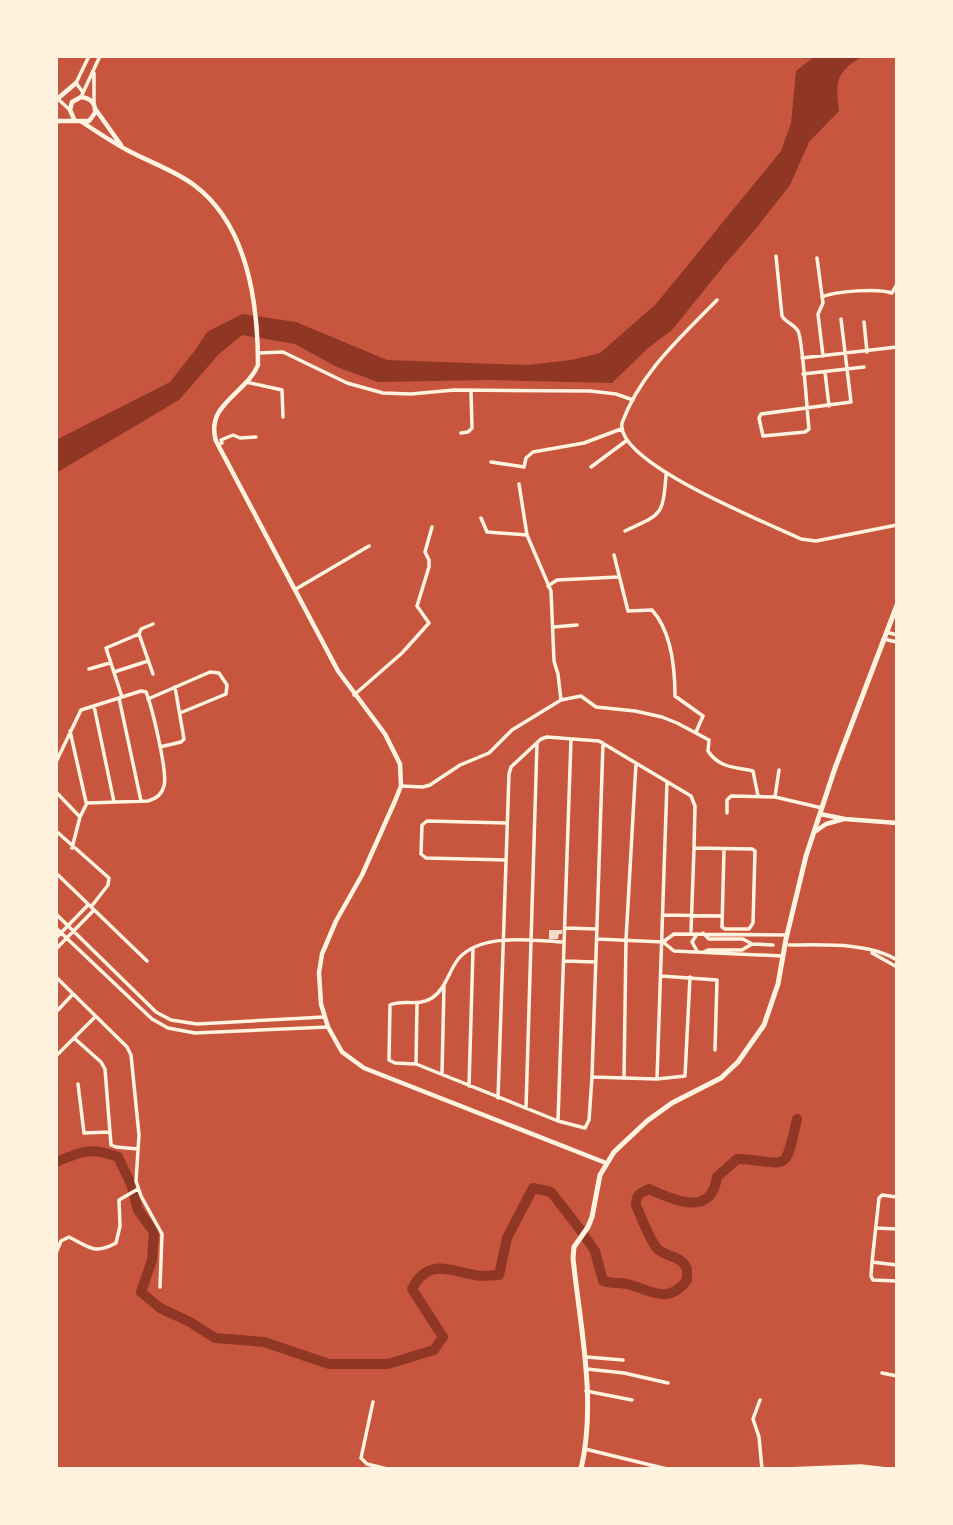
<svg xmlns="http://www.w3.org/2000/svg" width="953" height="1525" font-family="'Alegreya Sans',sans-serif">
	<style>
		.water { fill: #8f3625 }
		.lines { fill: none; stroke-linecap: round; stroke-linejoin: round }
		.river { stroke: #8f3625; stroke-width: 10 }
		.building { fill: #f7dbc8 }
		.minor { stroke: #fff3e0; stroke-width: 3.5 }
		.tertiary { stroke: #fff3e0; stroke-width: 4.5 }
		.secondary { stroke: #fff3e0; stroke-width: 4.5 }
		.primary { stroke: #fff3e0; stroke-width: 5 }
	</style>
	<rect width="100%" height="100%" fill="#c8553d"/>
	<!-- water -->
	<path class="water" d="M815 56H863C836 72 835 81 839 111L809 142 790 185 754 231 726 263 672 330 648 348 612 383 490 380 378 382 337 367 295 344 242 335 218 355 179 400 56 473V440L170 382 196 349 207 332 242 314 296 322 387 360 527 365 571 360 600 353 656 304 781 151 791 123 796 71Z"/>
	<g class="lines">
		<!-- river -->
		<path class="river" d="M56 1162C82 1151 91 1147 118 1157L131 1184 138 1210 154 1232 152 1260 141 1292 160 1308 190 1322 215 1338 264 1342 329 1364H388L434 1350 443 1337 412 1289C429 1255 453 1273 482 1276 487 1276 493 1275 499 1275L507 1238 533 1188 551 1192 579 1228 595 1251 603 1281C612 1284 622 1282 631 1285 653 1292 669 1304 687 1280V1269C681 1256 671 1258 660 1251 651 1245 641 1216 636 1205 636 1194 640 1193 649 1189 674 1200 711 1218 717 1177L737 1159C789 1161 784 1177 797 1119"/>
	</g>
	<!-- building -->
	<path class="building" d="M549 930H562V934H559L558 939H549Z"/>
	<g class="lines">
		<!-- minor -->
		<path class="minor" d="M82 91 76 83 89 56
			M81 97 100 56
			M58 99 70 110
			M94 104V73
			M776 256 782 316C786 323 794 324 798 331 803 340 807 413 809 429L805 432 763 436 759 418 761 414 851 402 841 319
			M817 258 823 303 818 314 823 356
			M822 297C836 291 878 288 892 293L897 284
			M717 300C681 337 640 373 622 423 615 463 768 523 801 539L816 541 897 525
			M864 322 867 352
			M258 353 283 352 347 383 383 393 411 394 454 390 590 391 616 394 633 400
			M802 358 897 347
			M825 372 829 406
			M803 374 864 367
			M246 382 282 390 283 417
			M461 433 468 432 472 428 471 391
			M218 445 222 443 221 440 233 435 240 438 256 437
			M491 462 524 467 526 458 533 452 584 443 621 429
			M591 467 626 441
			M519 484 527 535
			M625 531C661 514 663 517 666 475
			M614 555 628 611 652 610C671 631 675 669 675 696L703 716 696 732
			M548 586 557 580 618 577
			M296 589 369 546
			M554 627 577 625
			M886 632 897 635
			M139 634 153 674
			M883 639 897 642
			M89 669 110 663
			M114 672 148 661
			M354 695 402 653 429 623 417 606 429 567V560L425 552 432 527
			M122 697 106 648 139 634 141 629 153 624
			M119 698 141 801
			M148 699 210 672 219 673 227 685 226 694 180 713
			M561 700 581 696 596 707 635 711 662 717 677 723 709 740 708 751C719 768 735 767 753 771L758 796
			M94 706 114 802
			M70 731 86 802
			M160 747 181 742 184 739 175 687
			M56 762 81 710 141 691 146 692C152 707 168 773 164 786 162 794 156 799 148 801L87 803 80 817 72 848
			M401 786 423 787 430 785 460 765 489 753 512 730 561 700 558 674 554 661 551 591 527 535 487 532 481 518
			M56 792 80 817
			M775 797 779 770
			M727 813V800L731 796 775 797 822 808
			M56 831 109 878 108 885 91 907
			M506 860 426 858 421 854 422 825 427 821 507 823
			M56 873 147 961
			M56 914 156 1012 171 1020 197 1024 324 1017
			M663 915 722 916
			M56 928 152 1019 168 1028 195 1033 328 1027
			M565 928 597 929
			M691 931 694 849
			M703 933 709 939H743L752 944 773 945
			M56 938 88 905
			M597 939 663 942
			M564 942C533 941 483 932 459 958 449 970 446 989 432 998 418 1007 403 999 390 1005L389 1060 395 1063 416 1064 558 1121 585 1128 589 1120 592 1077 657 1079 685 1076 690 977
			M663 942 674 934 787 935
			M663 942 674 951 782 956
			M789 945C821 945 869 942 897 960
			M56 949 94 910
			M697 951 692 942 697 934
			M704 952 708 950H742L752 944
			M872 953 897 967
			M564 961 596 962
			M661 976 717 980 715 1050
			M56 977 127 1047 131 1055 139 1135 136 1181 141 1196 162 1234 160 1287
			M56 1012 73 994
			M74 1038 101 1062 105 1069 111 1145 116 1147 138 1149
			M56 1056 95 1017
			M416 1064 417 1004
			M442 1074 444 985
			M592 1077 603 743
			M624 1078 626 940 636 763
			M657 1079 667 782
			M78 1084 84 1133 109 1132
			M469 1086 473 950
			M498 1098 509 774 511 767 541 739 547 737 599 741 691 796 695 806 694 848 752 849 755 851 753 923 749 929H725L722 927 724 849
			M526 1108 537 743
			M558 1121 571 739
			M897 1197 882 1195 879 1198 872 1262 897 1265
			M876 1228 897 1229
			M56 1253 61 1241 69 1237C89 1247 94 1255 116 1243L120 1226 119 1200 138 1189
			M872 1262 871 1276 873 1280 897 1281
			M586 1357 623 1360
			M587 1369 624 1373 668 1383
			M882 1373 897 1376
			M586 1391 632 1400
			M760 1400 753 1419 759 1437 762 1469
			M373 1402 361 1458 367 1464 387 1469
			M585 1449 667 1469
			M785 1469 861 1466 887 1469"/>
		<!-- tertiary -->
		<path class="tertiary" d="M56 100 76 83
			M96 110 121 145
			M56 121H89L95 113C96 103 90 98 81 97L72 102 70 110 74 119
			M82 122C97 132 112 142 127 150 149 162 174 170 194 185 248 225 258 302 258 365 246 394 205 404 216 441L338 671 385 734 400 764 401 786 395 801 362 875 336 921 322 954 319 973 321 1004 328 1027 342 1052 364 1068 606 1163"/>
		<!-- secondary -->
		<path class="secondary" d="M820 814 845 819 897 823
			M816 831 826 824 844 819"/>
		<!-- primary -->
		<path class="primary" d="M581 1469C597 1401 580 1326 573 1258L574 1247 588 1227 592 1217 600 1175 614 1152 647 1121 672 1103 721 1078 738 1062 764 1025 778 984 786 939 806 856 835 768 897 605"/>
	</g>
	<!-- border -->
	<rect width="953" height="1525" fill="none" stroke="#fff3e0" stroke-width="116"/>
</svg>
